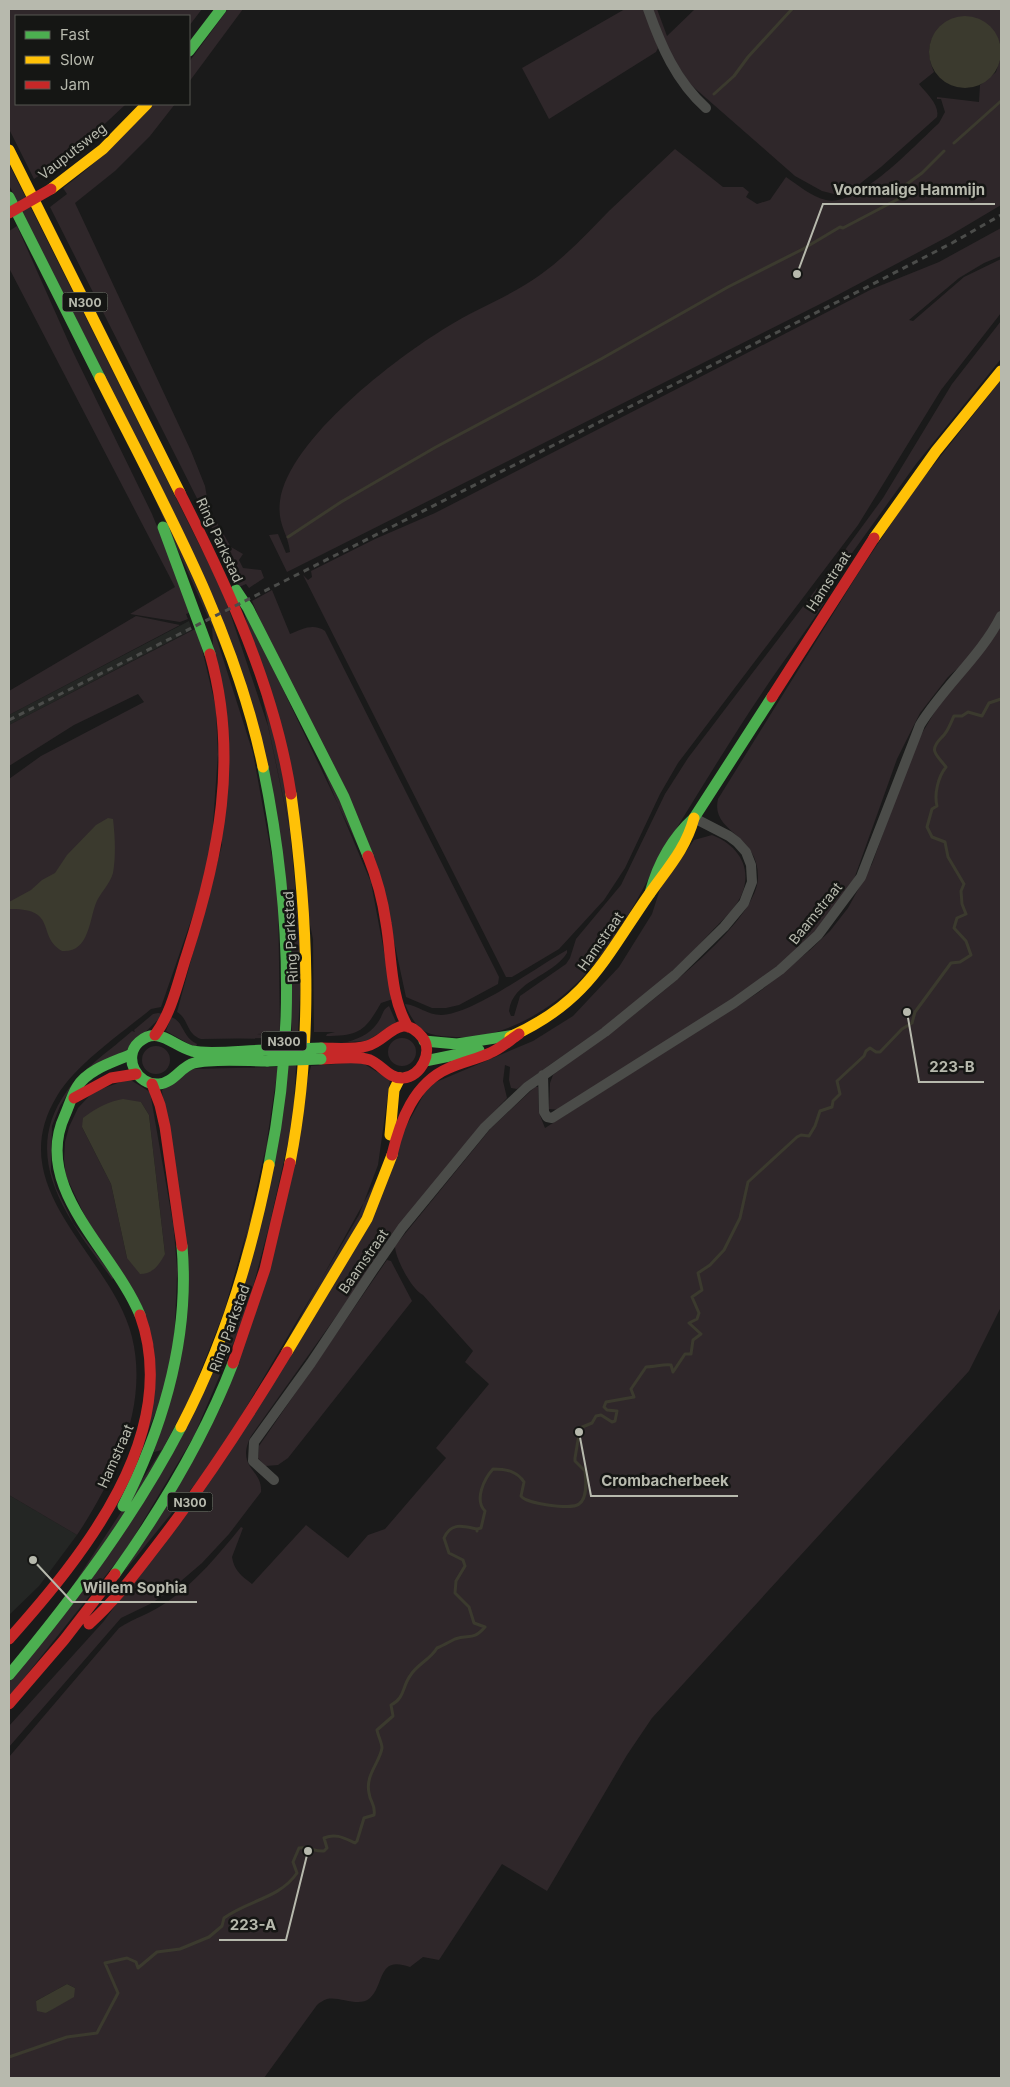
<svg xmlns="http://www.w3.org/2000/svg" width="1010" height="2087" font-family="Inter,sans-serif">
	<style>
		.built { fill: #242624 }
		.green { fill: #2f272a; fill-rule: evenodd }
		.water { fill: #3b3a2e }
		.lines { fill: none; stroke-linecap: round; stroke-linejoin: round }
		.stream { stroke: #3b3a2e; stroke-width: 3 }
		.street { stroke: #4b4c49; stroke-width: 10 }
		.fast { stroke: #4caf50; stroke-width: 11 }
		.slow { stroke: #ffc107; stroke-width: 11 }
		.jam { stroke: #c62828; stroke-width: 11 }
		.rail { stroke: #4b4c4a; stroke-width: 3; stroke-dasharray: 6 5; stroke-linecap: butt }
		.fast-bridge { stroke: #4caf50; stroke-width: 11 }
		.jam-bridge { stroke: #c62828; stroke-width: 11 }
		.labels { text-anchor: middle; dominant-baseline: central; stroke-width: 5; stroke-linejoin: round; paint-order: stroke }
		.shield { fill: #151614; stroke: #86887f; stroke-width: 1 }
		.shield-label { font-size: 12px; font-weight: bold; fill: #b7b9ad }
		.street-label { font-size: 14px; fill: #b7b9ad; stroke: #151614 }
		.leader { fill: none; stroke: #b7b9ad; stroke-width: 2 }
		.callout-dot { fill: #b7b9ad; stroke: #151614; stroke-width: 2 }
		.callout-label { font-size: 15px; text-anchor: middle; font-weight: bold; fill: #b7b9ad; stroke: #151614; stroke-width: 5; stroke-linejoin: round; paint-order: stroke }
	</style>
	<rect width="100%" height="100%" fill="#1a1a1a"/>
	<!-- built -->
	<path class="built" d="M189 621 192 630 9 725V715Z
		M9 1495 77 1535 39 1586 9 1615Z"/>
	<!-- green -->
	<path class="green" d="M9 9H202L189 26V16H16V104H126L78 149 34 179 9 129Z
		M228 9H243L189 82V62Z
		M625 9H645L658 48 656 52 549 119 522 68Z
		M652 9H657L667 36 695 9H1001V48C991 0 909 16 934 72L919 84C926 93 940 105 937 117L881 167 852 190 838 195 822 191 795 176 690 84 670 54Z
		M1001 56V100L954 142 1001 102V205L949 236 830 299 287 572 269 535 278 534 286 553 290 552C288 532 277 525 280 501 289 439 396 358 447 327 477 308 511 296 540 275 565 257 587 234 609 211 631 190 653 170 675 149L723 187H743L749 192 746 197 757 204 770 200 786 177C798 185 812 197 826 200 858 208 917 143 939 123L945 112 941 99H937V97L979 102 980 85 996 72Z
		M154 104H175L150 136 115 171 75 203 191 451 205 486 209 509 231 547 243 554 239 560 243 568 261 570 264 578 249 588 246 584 239 587 215 534 50 207 67 194 63 188C97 163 125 135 154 104Z
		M9 164 223 592 268 726 290 831 302 959 293 1121 253 1297 194 1436 126 1550 9 1697V1683L216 1367 292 1032 261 735 61 290 9 185Z
		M17 226 73 352 152 514 192 612 186 614 188 619 180 622 130 614 175 587 9 268V231Z
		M1001 228V256L984 263 959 278 909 320 913 321 964 277 1001 259V313L941 390 858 525 678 763 660 794 625 868 604 900 559 949 512 977H506L303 575 308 580 312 577 311 571 375 539 435 513 872 289 939 262Z
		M1001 321V359L916 464 827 588 824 585 823 580 883 498 952 384Z
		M1001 380V611L994 625 972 655 948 677 920 713 897 759 853 882 806 943 761 981 562 1110 549 1109 550 1083 553 1075C598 1040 756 934 758 878 759 833 710 833 718 799L859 572 913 491Z
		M817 588 823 593 819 600 824 603C805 633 783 661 764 690 735 733 708 777 681 821 648 874 624 936 580 980 548 1012 502 1039 456 1037 426 1036 417 1032 405 1004 418 1005 427 1015 441 1015 473 1014 538 966 567 950V953C552 977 513 980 509 1011L511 1016H514L520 996 566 964 570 958 576 939 621 885 665 794 688 758Z
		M272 590 290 634C303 629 313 623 325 631L499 977 498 984 459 1005 446 1008H432L406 997 392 932 252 601Z
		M243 606 368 867 393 999 381 1003C365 1031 359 1036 326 1036L327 1034 335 1032H314L313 939Z
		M136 616 180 625 9 715V691Z
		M1001 623V1307L969 1371 652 1718 627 1755 547 1891 502 1864 439 1960 423 1957 410 1967C377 1955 385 1984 370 1998 359 2008 340 1996 327 1999 324 2000 319 2003 317 2005L264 2078H9V1757L119 1628C134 1618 152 1613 167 1602 196 1582 219 1554 241 1527L243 1528 232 1557C234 1571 242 1576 252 1584L306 1525 348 1558 368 1535 385 1529 446 1458 436 1448 489 1384 465 1362 473 1351 423 1295C412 1290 395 1258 395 1246L491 1128 535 1087H538L539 1113 545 1128 759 992 810 950 830 931 848 908 872 864 915 745 940 703ZM67 1984 75 1988 61 2003 46 2013 36 2001Z
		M212 624 253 753 278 890 280 1033 257 1034 265 1035V1038L201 1039C186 1034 189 1019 177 1012L222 845Z
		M197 628 220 725 210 866 161 1007 151 1009C122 1033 76 1064 57 1096 0 1190 112 1255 132 1337 149 1406 115 1478 77 1535L9 1495V779L41 756 144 702 138 694 74 725 9 766V725Z
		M712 835C735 844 752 864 743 891 738 907 722 920 711 932 682 964 649 993 615 1019 583 1043 549 1064 517 1089L511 1088 509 1080 510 1067 505 1065 503 1081 507 1098 474 1133 342 1308 251 1436C235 1468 263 1469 261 1492L229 1534 202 1563 167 1593 150 1604 121 1618 9 1747V1726L104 1621 221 1460 429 1085 533 1041 573 1016 619 967 652 914 660 889 694 840Z
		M389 1006 396 1022 367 1041 347 1042C361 1038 373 1032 380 1019 383 1014 383 1009 389 1006Z
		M158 1013 164 1014 128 1049 70 1090 60 1106 52 1126 51 1171 56 1188 73 1223 114 1278 112 1279C72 1224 17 1159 67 1091 83 1068 111 1050 132 1031L135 1032 134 1030 153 1014Z
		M171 1017C184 1021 182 1037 197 1044L196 1048 166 1031Z
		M388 1052a14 14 0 1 1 28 0a14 14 0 1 1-28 0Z
		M142 1060a14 14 0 1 1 28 0a14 14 0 1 1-28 0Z
		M361 1062 390 1080 378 1165 359 1215 217 1457 124 1572 222 1405 311 1066Z
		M278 1067 261 1180 224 1312 190 1398 162 1450 154 1452 183 1340 162 1090 192 1069Z
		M129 1079 150 1092 178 1252 173 1369 128 1481 154 1347 82 1210 66 1176 64 1159 65 1142 69 1127 78 1108 93 1092ZM141 1102 149 1115 165 1254 127 1258 111 1184 82 1127Z
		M387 1260 391 1261 412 1301 288 1458 278 1465 265 1466 258 1458 259 1446Z"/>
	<!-- water -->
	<path class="water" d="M929 52a36 36 0 1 1 72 0a36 36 0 1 1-72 0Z
		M108 818 113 819C115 836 116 856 113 873 110 884 100 893 96 903 89 921 89 953 62 951 36 936 59 908 9 909V902L31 890 42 880 55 873 67 855 96 825Z
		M123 1099 141 1102 149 1115 165 1254C159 1265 153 1274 140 1274L127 1258 111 1184 82 1127 83 1118C96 1108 107 1102 123 1099Z
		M67 1984 75 1988 74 1997 46 2013 37 2011 36 2001Z"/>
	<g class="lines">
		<!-- stream -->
		<path class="stream" d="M714 94 734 76 748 57 792 9
			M954 143 1001 101
			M288 537 341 502 436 447 601 359 728 287 803 249 840 227 843 228 904 196 900 189 922 173 944 151
			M9 2057 67 2037 97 2033 118 1993 105 1963 127 1958 136 1962 138 1968 157 1952 180 1949 209 1937 222 1926 224 1918C248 1900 279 1899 297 1873L293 1862 299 1848C309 1846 314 1852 324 1851L327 1848 324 1838C336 1833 344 1838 355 1843L357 1841 364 1818 374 1815C376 1805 370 1802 369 1793 365 1775 380 1762 382 1748 382 1743 378 1736 377 1730L393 1716 391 1705C405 1698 402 1687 410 1676 417 1664 430 1660 437 1648 444 1645 449 1642 455 1639 469 1634 473 1641 485 1627L474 1623 469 1607 455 1593 456 1581 465 1566 463 1560 449 1553 444 1538C451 1522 462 1526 477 1529V1531V1529L481 1528 485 1511C474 1500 484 1479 493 1469 506 1469 517 1471 524 1482L521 1496C526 1504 572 1510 579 1504 588 1498 586 1480 585 1471L575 1461V1458L580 1428 592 1423 596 1416 601 1415 612 1422 615 1421 617 1411 607 1410 604 1407 606 1402 634 1397 631 1389 646 1367C655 1367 663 1364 671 1365L673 1372 685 1354H691L693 1340 701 1334 689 1323 697 1319 699 1313 692 1297 702 1290 698 1273 710 1265 724 1250 740 1218 748 1182 797 1137 801 1135 809 1136 815 1126 820 1111 832 1107 833 1101 840 1094 837 1081 864 1056 866 1051 870 1048 876 1052H880L902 1029 912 1023 915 1012 951 963 960 962 971 955 966 941 954 928 957 918 966 914 962 904 961 891 964 884 948 857 945 842 932 837 927 827 932 809 937 806C934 794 938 777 946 767 936 754 928 751 942 737 948 732 951 722 954 716H962L968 712 982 716 989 703 1001 699"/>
		<!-- street -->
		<path class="street" d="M648 9C661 46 676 81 706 108
			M543 1075 544 1112 547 1117 552 1118 734 1003 780 970 818 935 861 877 920 725C944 686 981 656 1001 616
			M274 1480 253 1461 254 1442 311 1363 373 1270 402 1228 485 1127 527 1087 605 1032 675 975 724 927 744 903 752 882 751 865 746 852 737 842 729 836 694 818"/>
		<!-- fast -->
		<path class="fast" d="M189 51 221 9
			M9 197 100 378
			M163 527 210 654
			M236 590 248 608 344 797 368 856
			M263 767C290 898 296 1033 269 1165
			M650 893C658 863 671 839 694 818L772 697
			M424 1041 457 1044 515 1035
			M132 1054C114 1062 88 1069 77 1087 72 1095 69 1106 65 1115 31 1188 114 1251 140 1315
			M267 1061C248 1061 212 1058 194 1063 181 1066 174 1083 159 1084 137 1086 122 1057 139 1042 158 1025 173 1046 192 1051 211 1055 247 1050 268 1050
			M425 1061 479 1050
			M123 1506C164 1425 190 1338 182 1246
			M115 1574C162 1508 204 1439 233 1363
			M9 1675C74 1597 134 1517 181 1427"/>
		<!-- slow -->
		<path class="slow" d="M9 150 180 493
			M51 189 103 149 147 104
			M100 378C163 503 234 628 263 767
			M874 538 936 451 1001 371
			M510 1037C587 1002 603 961 648 896 666 870 686 849 694 818
			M390 1135 394 1090 400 1078
			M290 1163C314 1041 308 916 291 794
			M287 1352 367 1219 392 1155
			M181 1427C224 1345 251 1256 269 1165"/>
		<!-- jam -->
		<path class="jam" d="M180 493C228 587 275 689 291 794
			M772 697 874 538
			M368 856C376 876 383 901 386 923 392 957 390 997 408 1027
			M155 1035C172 1012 178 981 187 954 219 855 239 756 210 654
			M321 1048C336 1048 352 1050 367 1046 388 1041 399 1010 422 1037 434 1051 421 1077 403 1078 389 1079 382 1065 370 1060 356 1055 336 1059 321 1059
			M152 1084 160 1105 165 1127 182 1246
			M74 1098 111 1078 136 1074
			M392 1155C400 1121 414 1083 449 1068 462 1062 477 1059 490 1053 500 1049 510 1040 519 1034
			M233 1363 265 1269 290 1163
			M89 1624C114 1602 134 1575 154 1549 203 1486 246 1420 287 1352
			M9 1639C83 1556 183 1434 140 1315
			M9 1704 64 1640 115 1574"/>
		<!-- rail -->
		<path class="rail" d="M9 720 867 287 952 243 1001 215"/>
		<!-- fast-bridge -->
		<path class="fast-bridge" d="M268 1050 321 1048
			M267 1061 321 1059"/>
		<!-- jam-bridge -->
		<path class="jam-bridge" d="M9 213 51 189"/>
	</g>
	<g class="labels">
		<!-- shield labels -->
		<g class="shield">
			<rect x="62.5" y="292.5" width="45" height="19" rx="4"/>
			<rect x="261.5" y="1031.5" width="45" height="19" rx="4"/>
			<rect x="167.5" y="1492.5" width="45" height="19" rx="4"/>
		</g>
		<g class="shield-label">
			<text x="85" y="302">N300</text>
			<text x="284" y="1041">N300</text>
			<text x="190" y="1502">N300</text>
		</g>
		<!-- street labels -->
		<g class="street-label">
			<text transform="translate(72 151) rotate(-38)">Vauputsweg</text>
			<text transform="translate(220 540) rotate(65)">Ring Parkstad</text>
			<text transform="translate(828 581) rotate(-57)">Hamstraat</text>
			<text transform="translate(815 913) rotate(-51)">Baamstraat</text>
			<text transform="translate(290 937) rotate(-93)">Ring Parkstad</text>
			<text transform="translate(600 941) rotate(-55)">Hamstraat</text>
			<text transform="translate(363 1261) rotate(-55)">Baamstraat</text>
			<text transform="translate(229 1328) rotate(-70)">Ring Parkstad</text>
			<text transform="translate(115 1456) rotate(-66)">Hamstraat</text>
		</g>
	</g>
	<!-- callouts -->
	<path class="leader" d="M797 274L823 204H995M907 1012L919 1082H984M579 1432L591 1496H738M33 1560L72 1602H197M308 1851L286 1940H219"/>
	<g class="callout-dot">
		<circle cx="797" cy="274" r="5"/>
		<circle cx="907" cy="1012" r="5"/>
		<circle cx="579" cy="1432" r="5"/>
		<circle cx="33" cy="1560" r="5"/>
		<circle cx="308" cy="1851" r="5"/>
	</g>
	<g class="callout-label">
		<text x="909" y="195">Voormalige Hammijn</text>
		<text x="952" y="1072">223-B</text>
		<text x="665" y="1486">Crombacherbeek</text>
		<text x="135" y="1593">Willem Sophia</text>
		<text x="253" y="1930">223-A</text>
	</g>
	<!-- border -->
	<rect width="1010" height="2087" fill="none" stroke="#b7b9ad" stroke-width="20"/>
	<!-- legend -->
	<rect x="15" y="15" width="175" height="90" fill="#151614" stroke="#565751"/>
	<rect x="25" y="31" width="25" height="8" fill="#4caf50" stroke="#565751"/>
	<text x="60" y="40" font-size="15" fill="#b7b9ad">Fast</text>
	<rect x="25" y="56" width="25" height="8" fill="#ffc107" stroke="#565751"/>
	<text x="60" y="65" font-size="15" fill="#b7b9ad">Slow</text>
	<rect x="25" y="81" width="25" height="8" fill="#c62828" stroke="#565751"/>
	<text x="60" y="90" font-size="15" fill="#b7b9ad">Jam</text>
</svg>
